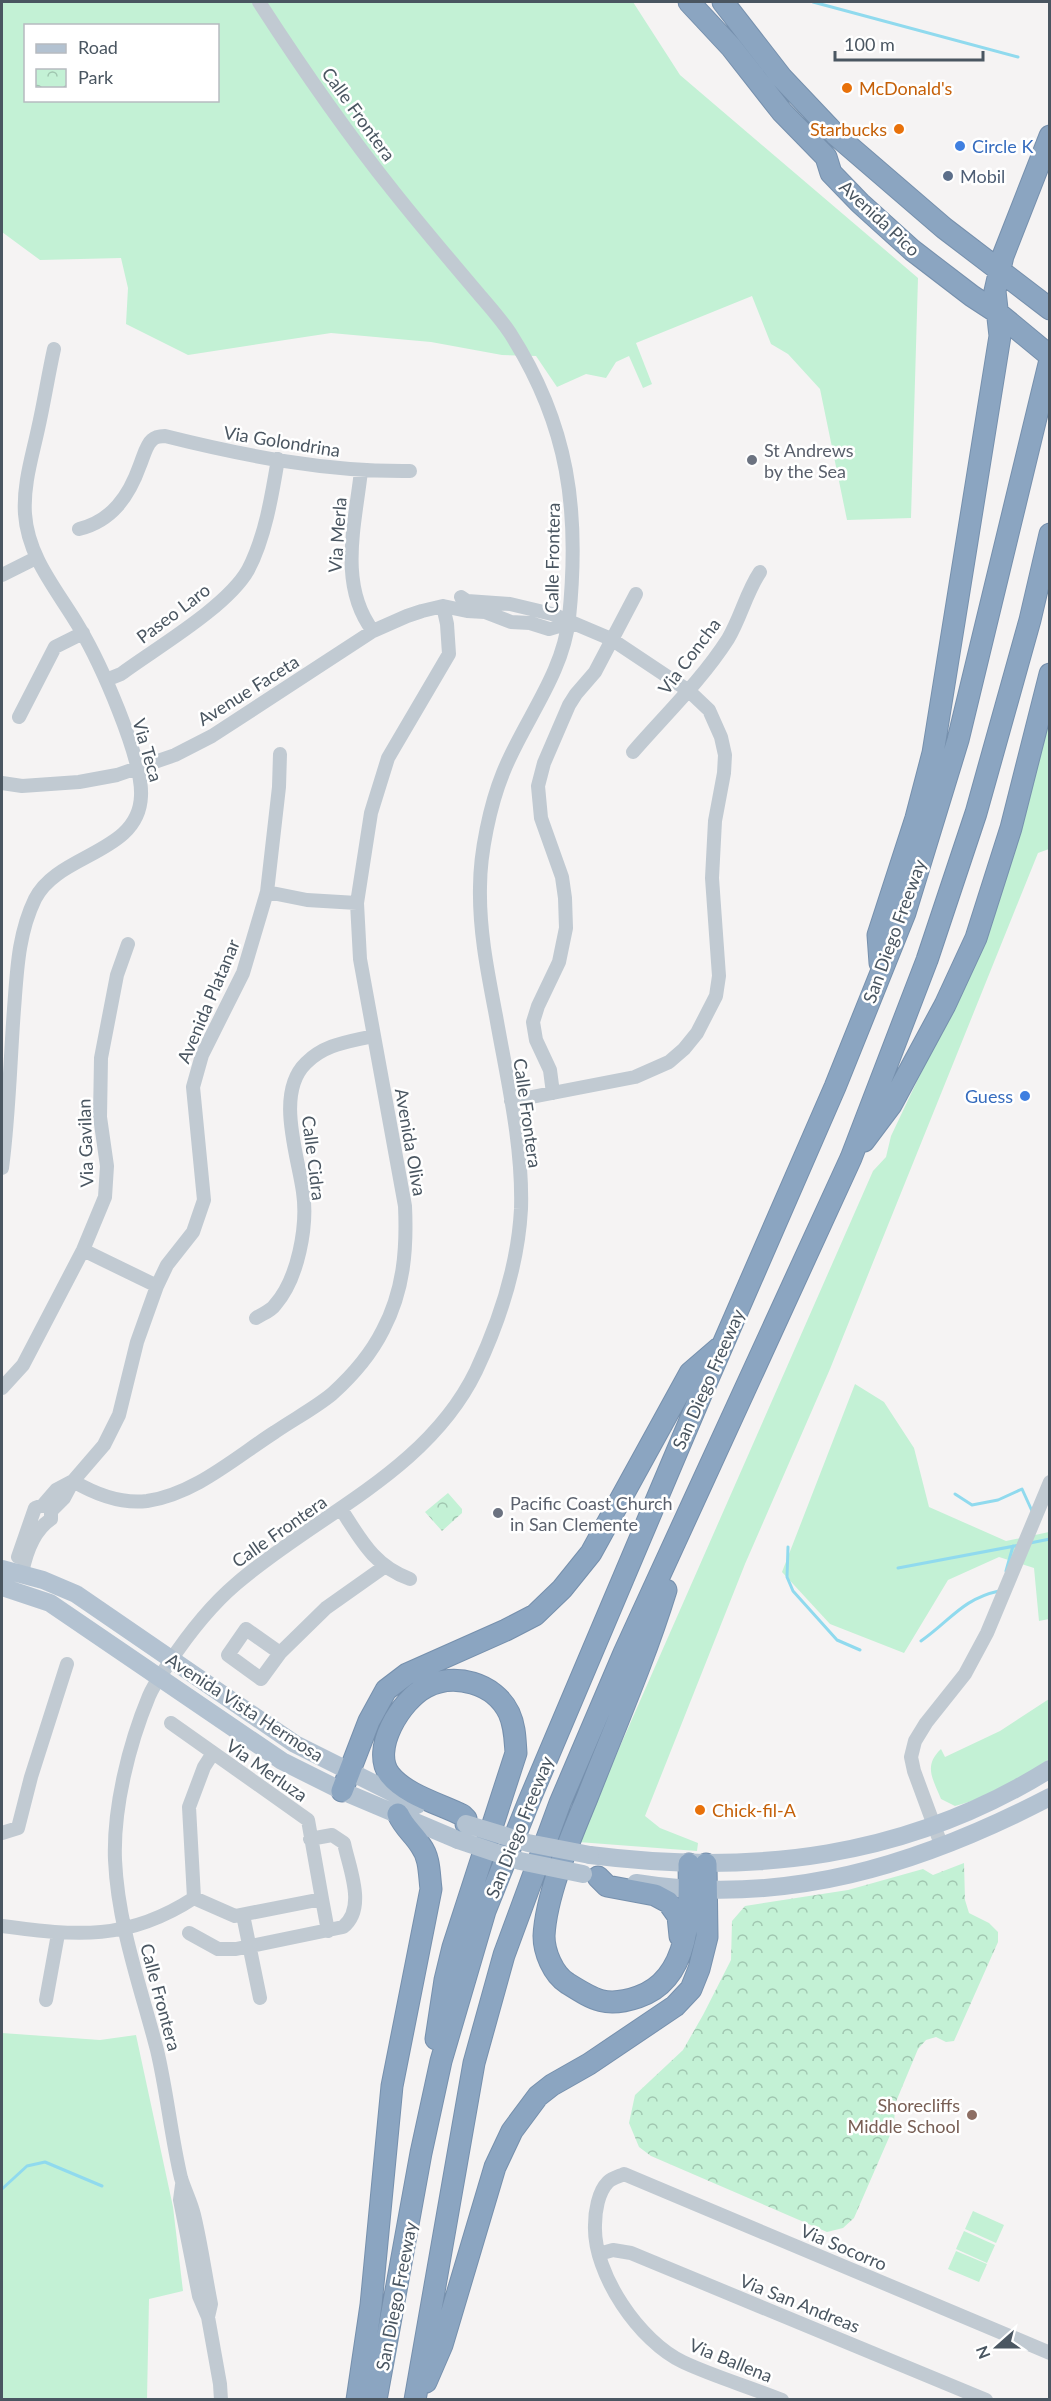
<svg xmlns="http://www.w3.org/2000/svg" width="1051" height="2401" font-family="Lato,sans-serif">
	<style>
		.grass { fill: #c3f1d5; fill-rule: evenodd }
		.park { fill: url(#park-crowns) }
		.lines { fill: none; stroke-linecap: round; stroke-linejoin: round }
		.stream { stroke: #90daee; stroke-width: 3 }
		.highway-casing { stroke: #7690ad; stroke-width: 23 }
		.minor { stroke: #c1cad2; stroke-width: 14 }
		.major { stroke: #b3c2d1; stroke-width: 18 }
		.highway { stroke: #8ba5c1; stroke-width: 21 }
		.major-bridge { stroke: #b3c2d1; stroke-width: 18 }
		.food-dot { fill: #e8710a; stroke: #fff; stroke-width: 2 }
		.shop-dot { fill: #3f7fe0; stroke: #fff; stroke-width: 2 }
		.service-dot { fill: #5c6f8a; stroke: #fff; stroke-width: 2 }
		.worship-dot { fill: #6b7280; stroke: #fff; stroke-width: 2 }
		.education-dot { fill: #8d6e63; stroke: #fff; stroke-width: 2 }
		.labels { text-anchor: middle; dominant-baseline: central; stroke-width: 5; stroke-linejoin: round; paint-order: stroke }
		.food-label { font-size: 18px; fill: #c56008; stroke: #fff; text-anchor: start }
		.street-label { font-size: 18px; fill: #4a5661; stroke: #fff }
		.shop-label { font-size: 18px; fill: #366cbe; stroke: #fff; text-anchor: start }
		.service-label { font-size: 18px; fill: #4e5e75; stroke: #fff; text-anchor: start }
		.worship-label { font-size: 18px; fill: #5b616d; stroke: #fff; text-anchor: start }
		.education-label { font-size: 18px; fill: #785e54; stroke: #fff; text-anchor: end }
	</style>
	<defs>
		<pattern id="park-crowns" width="20" height="18" patternUnits="userSpaceOnUse" patternTransform="scale(1.5)"><rect width="20" height="18" fill="#c3f1d5"/><path d="M2 6a3 3 0 1 1 6 0M12 15a3 3 0 1 1 6 0" fill="none" stroke="#a0c6b0"/></pattern>
	</defs>
	<rect width="100%" height="100%" fill="#f5f3f3"/>
	<!-- grass -->
	<path class="grass" d="M2 2H633L680 75 918 278 911 518 847 520 820 389 788 354 771 344 752 296 636 343 652 384 643 388 629 356 616 362 606 378 586 374 557 387 536 356 502 355 431 342 331 333 188 355 126 324 128 288 121 258 40 260 2 232ZM26 26H218V100H26Z
		M1049 708V849L1038 853 830 1369 745 1564 645 1816 660 1828 698 1843 697 1851 578 1842 873 1171 886 1157 891 1136 984 940Z
		M855 1384 884 1402 914 1448 929 1507 1006 1541 1049 1532V1619L1039 1621 1034 1568 999 1557 948 1580 904 1653 830 1624 782 1572Z
		M1049 1699V1759C1022 1778 988 1798 955 1806L941 1799C933 1779 923 1766 941 1749L945 1757 1000 1731Z
		M2 2033 100 2040 136 2035 173 2207 183 2291 149 2299 147 2399H2Z
		M973 2211 1004 2225 996 2243 965 2229Z
		M964 2231 995 2245 987 2263 956 2249Z
		M956 2251 987 2264 979 2282 948 2269Z"/>
	<!-- park -->
	<path class="park" d="M448 1493 462 1509V1513L442 1531 425 1512Z
		M964 1863 965 1900 969 1913 989 1923 998 1932V1942L954 2041 946 2042 936 2037 926 2040 918 2049 895 2104 894 2126 854 2218 843 2228 827 2232 651 2156 639 2147 629 2123 635 2095 683 2050 703 2015 731 1960 732 1921 745 1906 848 1890 923 1869 933 1875Z"/>
	<g class="lines">
		<!-- stream -->
		<path class="stream" d="M813 2 1018 57
			M955 1494 972 1505 998 1500 1022 1489 1032 1511
			M1030 1543 1050 1539
			M788 1547 787 1577 793 1591 837 1640 860 1650
			M898 1568 1020 1545
			M1006 1571 1013 1546
			M921 1641C950 1621 962 1599 999 1591
			M2 2189 27 2166 45 2162 102 2186"/>
		<defs>
			<path id="highway" d="M689 2 731 47 782 112 826 157 831 173 860 203 912 250 972 296 998 313 1050 356
				M723 2 782 78 836 135 944 228 1050 309
				M880 963 878 935 916 818 933 753 1000 336 995 291 1003 256 1050 136
				M864 1141 891 1105 945 1005 976 938 1011 828 1050 674
				M666 1590C644 1661 614 1729 587 1798 571 1837 546 1894 544 1936 544 1952 553 1974 567 1983 594 2000 606 2008 638 1997 691 1979 690 1911 689 1864
				M342 1791 369 1721 386 1690 407 1674 506 1630 535 1615 562 1589 591 1553 690 1373 719 1348
				M598 1877 607 1886 655 1895 668 1902 678 1916 680 1936
				M436 2039 445 1980 453 1947 516 1753C515 1739 515 1726 509 1713 495 1683 454 1672 426 1687 401 1700 370 1750 390 1775 406 1795 440 1804 462 1815L466 1819V1824
				M426 2382 442 2345 495 2167 512 2131 538 2096 552 2085 589 2064 675 2006 691 1989 699 1969 707 1937 706 1864
				M357 2400 371 2305 392 2086 431 1889C429 1874 430 1858 421 1846 413 1833 405 1829 398 1814
				M376 2400 421 2153 441 2061 485 1911 529 1801 700 1397 835 1087 905 913 958 740 1050 360
				M415 2400 474 2063 504 1955 560 1803 624 1653 851 1158 927 960 976 813 1030 620 1050 534"/>
		</defs>
		<!-- highway casing -->
		<use href="#highway" class="highway-casing"/>
		<!-- minor -->
		<path class="minor" d="M361 471C355 525 338 585 373 631
			M79 529C112 521 129 496 140 465 143 458 146 445 152 440 155 437 160 436 165 436 245 456 327 472 410 471
			M2 575 36 558
			M461 597 467 601 510 604 552 614 611 639 689 691 709 710 721 737 725 755 724 773 715 821 712 878 719 976 716 996 697 1033 684 1049 669 1062 635 1077 511 1101
			M106 680 121 674C156 648 227 607 248 570 265 538 272 495 278 459
			M19 717 55 647 83 633
			M633 752C665 715 701 681 728 639 741 617 746 593 760 572
			M2 783 22 786 79 782 117 775 175 755 212 736 373 631 407 616 422 611 443 606 467 611 485 612 511 622 530 623 549 629 569 623
			M267 892 307 900 357 903
			M553 1093 550 1070 536 1040 533 1022 538 1006 559 962 566 928 565 898 562 877 541 818 538 786 544 763 569 705 576 694 595 672 636 594
			M2 1168C9 1116 10 1062 14 1009 17 971 18 934 35 899 58 853 139 854 141 796 143 758 100 662 79 627 58 591 28 558 25 514 23 485 32 457 38 429 44 403 48 376 54 349
			M83 1250 157 1286
			M256 1318C262 1314 271 1311 275 1305 298 1279 308 1226 303 1192 298 1155 275 1093 306 1063 325 1044 348 1042 373 1036
			M2 1388 23 1365 83 1250 105 1197 107 1166 100 1117 101 1058 117 975 128 944
			M73 1481C95 1494 122 1504 147 1501 195 1494 236 1457 275 1432 294 1419 315 1408 332 1394 352 1376 371 1354 383 1330 404 1290 407 1249 405 1206L360 959 357 903 371 813 388 758 449 654 447 624 443 606
			M341 1509C361 1540 374 1566 410 1579
			M18 1557 35 1508 43 1505 56 1490 73 1481
			M22 1573C26 1553 33 1531 51 1519V1511L64 1498 73 1481 104 1445 119 1415 137 1342 157 1286 167 1265 193 1232 204 1200 193 1087 202 1055 243 973 267 892 279 787 280 754
			M280 1653 246 1629 228 1655 261 1679 280 1653 326 1608 384 1567
			M171 1723 308 1820 322 1899
			M213 1753 204 1767 189 1807 194 1898 235 1916 322 1899 328 1931
			M2 1833 18 1828 31 1777 67 1664
			M942 1847 914 1771 911 1757 915 1741 926 1723 965 1674 987 1633 1050 1482
			M243 1915 260 1998
			M2 1926C77 1936 128 1941 194 1898
			M189 1933 218 1949H236L343 1927C367 1908 349 1868 344 1843L332 1835 310 1839
			M46 2000 58 1934
			M182 2185 180 2200 199 2296 208 2317 220 2384 221 2400
			M599 2254 613 2250 631 2253 986 2400
			M208 2317 211 2304C205 2274 201 2244 194 2215 191 2202 185 2191 181 2178 171 2136 167 2092 157 2050 141 1988 118 1926 115 1860 113 1808 129 1744 149 1696 154 1684 162 1674 169 1663 189 1633 209 1607 236 1584 317 1514 427 1472 476 1371 500 1320 518 1265 521 1209 523 1145 507 1079 496 1016 488 974 479 931 480 887 480 853 490 805 503 773 523 722 563 675 569 618 580 511 569 425 510 333 500 318 488 305 477 292 449 259 421 226 394 192 346 132 301 67 259 2
			M782 2400C750 2387 715 2377 683 2362 640 2342 593 2274 595 2225 595 2212 598 2192 608 2182 612 2178 620 2176 624 2174L1050 2353"/>
		<!-- major -->
		<path class="major" d="M2 1569 43 1580 76 1594 295 1744 417 1805
			M2 1587 50 1603 282 1761 342 1791 458 1840
			M590 1855C754 1876 907 1858 1050 1769
			M636 1883C785 1907 919 1865 1050 1797"/>
		<!-- highway -->
		<use href="#highway" class="highway"/>
		<!-- major-bridge -->
		<path class="major-bridge" d="M466 1824 528 1843 590 1855
			M458 1840 520 1861 583 1874"/>
	</g>
	<!-- markers -->
	<g class="food-dot">
		<circle cx="847" cy="88" r="6"/>
		<circle cx="899" cy="129" r="6"/>
		<circle cx="700" cy="1810" r="6"/>
	</g>
	<g class="shop-dot">
		<circle cx="960" cy="146" r="6"/>
		<circle cx="1025" cy="1096" r="6"/>
	</g>
	<circle class="service-dot" cx="948" cy="176" r="6"/>
	<g class="worship-dot">
		<circle cx="752" cy="460" r="6"/>
		<circle cx="498" cy="1513" r="6"/>
	</g>
	<circle class="education-dot" cx="972" cy="2115" r="6"/>
	<g class="labels">
		<!-- food labels -->
		<g class="food-label">
			<text x="859" y="88">McDonald's</text>
			<text x="887" y="129" text-anchor="end">Starbucks</text>
			<text x="712" y="1810">Chick-fil-A</text>
		</g>
		<!-- street labels -->
		<g class="street-label">
			<text transform="translate(359 114) rotate(54)">Calle Frontera</text>
			<text transform="translate(880 218) rotate(43)">Avenida Pico</text>
			<text transform="translate(282 441) rotate(9)">Via Golondrina</text>
			<text transform="translate(337 535) rotate(-86)">Via Merla</text>
			<text transform="translate(552 558) rotate(-89)">Calle Frontera</text>
			<text transform="translate(173 613) rotate(-37)">Paseo Laro</text>
			<text transform="translate(689 656) rotate(-53)">Via Concha</text>
			<text transform="translate(248 690) rotate(-32)">Avenue Faceta</text>
			<text transform="translate(148 750) rotate(74)">Via Teca</text>
			<text transform="translate(894 931) rotate(-70)">San Diego Freeway</text>
			<text transform="translate(208 1001) rotate(-67)">Avenida Platanar</text>
			<text transform="translate(528 1113) rotate(82)">Calle Frontera</text>
			<text transform="translate(411 1142) rotate(80)">Avenida Oliva</text>
			<text transform="translate(85 1143) rotate(-92)">Via Gavilan</text>
			<text transform="translate(314 1158) rotate(83)">Calle Cidra</text>
			<text transform="translate(708 1379) rotate(-66)">San Diego Freeway</text>
			<text transform="translate(279 1531) rotate(-35)">Calle Frontera</text>
			<text transform="translate(245 1707) rotate(33)">Avenida Vista Hermosa</text>
			<text transform="translate(267 1770) rotate(35)">Via Merluza</text>
			<text transform="translate(519 1827) rotate(-68)">San Diego Freeway</text>
			<text transform="translate(161 1997) rotate(75)">Calle Frontera</text>
			<text transform="translate(844 2247) rotate(23)">Via Socorro</text>
			<text transform="translate(396 2296) rotate(-79)">San Diego Freeway</text>
			<text transform="translate(800 2303) rotate(22)">Via San Andreas</text>
			<text transform="translate(731 2360) rotate(22)">Via Ballena</text>
		</g>
		<!-- shop labels -->
		<g class="shop-label">
			<text x="972" y="146">Circle K</text>
			<text x="1013" y="1096" text-anchor="end">Guess</text>
		</g>
		<!-- service labels -->
		<g class="service-label">
			<text x="960" y="176">Mobil</text>
		</g>
		<!-- worship labels -->
		<g class="worship-label">
			<text x="764" y="450">St Andrews<tspan x="764" dy="21">by the Sea</tspan></text>
			<text x="510" y="1503">Pacific Coast Church<tspan x="510" dy="21">in San Clemente</tspan></text>
		</g>
		<!-- education labels -->
		<g class="education-label">
			<text x="960" y="2105">Shorecliffs<tspan x="960" dy="21">Middle School</tspan></text>
		</g>
	</g>
	<!-- border -->
	<rect width="1051" height="2401" fill="none" stroke="#4a5661" stroke-width="6"/>
	<!-- legend -->
	<rect x="24" y="24" width="195" height="78" fill="#ffffff" stroke="#b7bbc0" stroke-width="1.5"/>
	<rect x="36" y="44" width="30" height="9" fill="#b3c2d1" stroke="#b7bbc0" stroke-width="1.5"/>
	<text x="78" y="54" font-size="18" fill="#4a5661">Road</text>
	<rect x="36" y="69" width="30" height="18" fill="url(#park-crowns)" stroke="#b7bbc0" stroke-width="1.5"/>
	<text x="78" y="84" font-size="18" fill="#4a5661">Park</text>
	<!-- north arrow -->
	<g transform="translate(997 2347) rotate(249)" stroke="#ffffff" stroke-width="4.5" paint-order="stroke">
	<path d="M0-4.5L10 22L0 15L-10 22Z" fill="#4a5661"/>
	<text y="-9" font-size="16" font-weight="bold" text-anchor="middle" fill="#4a5661">N</text>
	</g>
	<!-- scale -->
	<path d="M835 51v9h148v-9" fill="none" stroke="#4a5661" stroke-width="3"/>
	<text x="844" y="51" font-size="18" fill="#4a5661" stroke="#ffffff" stroke-width="4.5" paint-order="stroke">100 m</text>
</svg>
